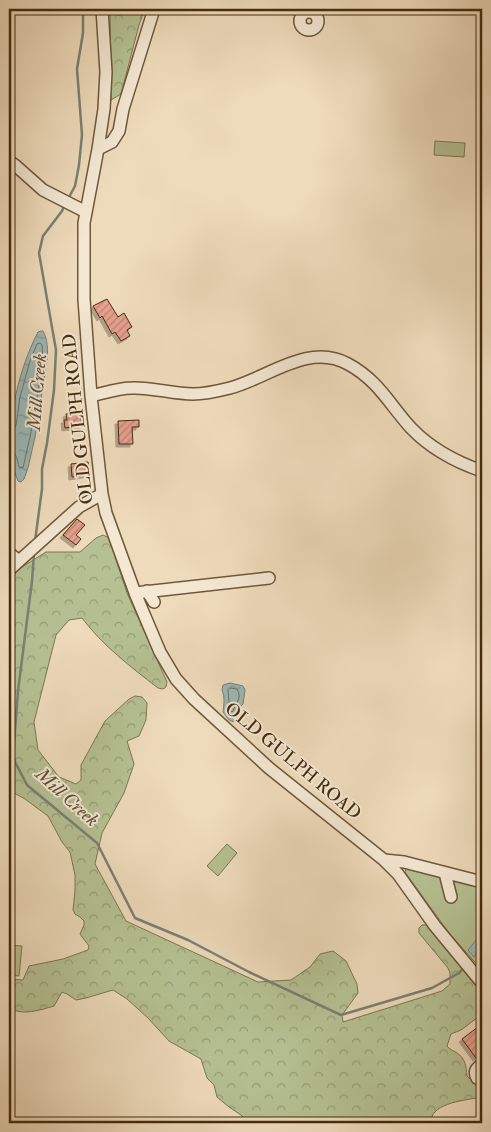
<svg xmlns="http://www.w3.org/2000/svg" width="491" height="1132" font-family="'IM FELL Double Pica',serif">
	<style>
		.green { fill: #b5c193; stroke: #7d7650 }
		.forest { fill: url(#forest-crowns); stroke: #7d7650 }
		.water { fill: url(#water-ripples); stroke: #798174 }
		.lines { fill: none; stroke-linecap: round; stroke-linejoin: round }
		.shore { stroke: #707263; stroke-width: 1 }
		.stream { stroke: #798174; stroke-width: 2.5 }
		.building { fill: url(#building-hatch); stroke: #452c0e; filter: url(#shadow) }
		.minor-casing { stroke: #6f5839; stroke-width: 14 }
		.minor { stroke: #f4e8d3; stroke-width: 11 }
		.labels { text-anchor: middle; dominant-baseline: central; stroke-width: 4; stroke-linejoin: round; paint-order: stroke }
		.street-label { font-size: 18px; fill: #452c0e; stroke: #f4e8d3 }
		.water-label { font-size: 19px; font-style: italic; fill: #5a4f38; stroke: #f4e8d3 }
	</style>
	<defs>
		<pattern id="forest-crowns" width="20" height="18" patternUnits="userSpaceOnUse" patternTransform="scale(1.25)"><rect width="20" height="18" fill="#b5c193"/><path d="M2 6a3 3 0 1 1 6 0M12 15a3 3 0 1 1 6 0" fill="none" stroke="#959d76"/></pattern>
		<pattern id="water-ripples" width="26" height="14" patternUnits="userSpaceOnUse" patternTransform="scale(1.25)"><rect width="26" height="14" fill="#9bb9b8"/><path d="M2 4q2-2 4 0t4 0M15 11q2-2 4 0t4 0" fill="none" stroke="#809794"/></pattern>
		<pattern id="building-hatch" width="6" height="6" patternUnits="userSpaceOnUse" patternTransform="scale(1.25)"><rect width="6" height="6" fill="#e8a08f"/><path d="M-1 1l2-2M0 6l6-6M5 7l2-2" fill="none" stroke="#be8373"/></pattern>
		<filter id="shadow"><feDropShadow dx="-3" dy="3" stdDeviation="0" flood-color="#0004"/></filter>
	</defs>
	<rect width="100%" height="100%" fill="#eedbbb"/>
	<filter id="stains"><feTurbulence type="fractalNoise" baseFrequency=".004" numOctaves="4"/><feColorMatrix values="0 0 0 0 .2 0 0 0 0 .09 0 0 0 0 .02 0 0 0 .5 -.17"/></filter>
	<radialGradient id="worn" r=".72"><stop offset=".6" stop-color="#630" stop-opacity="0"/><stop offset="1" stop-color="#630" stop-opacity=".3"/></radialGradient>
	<!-- green -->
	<path class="green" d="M435 141 465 143 464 157 434 155Z
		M227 844 237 853 218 876 207 866Z
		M407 867 482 886V970L449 933 405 872Z
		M9 945 22 946 19 976 9 975Z"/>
	<!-- forest -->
	<path class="forest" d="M110 9H145L139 25 121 94 111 100Z
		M103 535 109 538 127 593 167 682 166 687 163 689 158 688C131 667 103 646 82 618L69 620 56 635 34 722 38 750 59 777 76 784 81 780V765L105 721 129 699 135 696 142 697 147 703 146 720 139 736 127 741 134 764 124 793 102 833 95 864 126 921 258 982 291 980 310 967 320 954 333 951 346 961 357 984 358 993 342 1015 343 1022 442 991 450 984V973L448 968 419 933V928L422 925H426L482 993V1014L461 1030 451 1034 447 1046C450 1050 453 1050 457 1053 466 1059 466 1067 467 1076L479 1087H482V1097C468 1100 432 1102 431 1121L429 1123C422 1123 421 1121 415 1120L412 1123H247L241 1115 229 1107 217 1097 214 1085 207 1078 201 1059 169 1041 148 1018 127 999 113 990 86 998 76 1000 67 994 62 992 54 1006C40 1010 23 1016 9 1008V979L23 980 29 966 63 959 88 950 89 946 80 934 84 925V921L80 917 75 914 73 910 75 891V875L70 852 62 842 48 816 25 799 9 790V581L19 569 46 552H80L96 538Z"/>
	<!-- water -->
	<path class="water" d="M41 331H43C48 340 48 351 47 361L35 437 28 468 24 479 21 482 18 481C0 440 18 370 38 332Z
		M230 683 243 686 245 690 243 704 239 708V717L234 722 229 720 223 712C224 704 225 697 222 690L223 685Z
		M482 933V943L474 957 468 950Z"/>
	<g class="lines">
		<!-- shore -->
		<path class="shore" d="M9 430 13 429 16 426 20 397 30 361 37 344 40 343 42 345 43 358 41 374 30 437 23 468 19 467C17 460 17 451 9 451
			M230 688 237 689C243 699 235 703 233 711L232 712 228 709 229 702 228 690Z"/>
		<!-- stream -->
		<path class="stream" d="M68 199 75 186 79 165 82 135 77 69 83 33V9
			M35 541 42 489V469L47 443 54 390 56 350 39 253 43 236 62 211 65 204
			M34 554 32 581 18 691 13 758 27 785 97 843 135 918 188 940 249 972 341 1015 432 988 459 973 464 967"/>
	</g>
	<!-- building -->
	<path class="building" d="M107 299 118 317 124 313 132 327 127 330 130 336 121 341 115 332 112 334 102 316 100 318 93 306Z
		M80 412 82 426 65 428 64 420H67L66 414Z
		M139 420V427H132L133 444H119L118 421Z
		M88 462 90 474 72 477 71 464Z
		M77 519 85 525 76 535 81 539 76 545 63 535Z
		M482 1024V1053L476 1058 462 1039Z"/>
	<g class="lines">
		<defs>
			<path id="minor" d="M102 9 106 72 104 109 98 149 84 223V299L91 396 102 494 106 513 135 593 160 652 176 679 194 699 269 768 384 860 398 874 435 926 482 983
				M300 21a9 9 0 1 1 18 0a9 9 0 1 1-18 0Z
				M98 149 112 142 119 131 123 109 154 9
				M9 161 16 166 43 190 86 212
				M91 396C104 393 119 388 132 388 151 387 173 394 193 394 205 394 218 391 230 388 268 378 308 342 348 364 378 380 390 405 411 428 431 449 456 462 482 471
				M9 553 19 561
				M9 570 79 507 102 494
				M147 591 154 602
				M135 593 269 578
				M384 860 404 862 482 882
				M445 873 451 897
				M482 1064C477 1068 473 1071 477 1078L482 1081"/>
		</defs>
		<!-- minor casing -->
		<use href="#minor" class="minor-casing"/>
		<!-- minor -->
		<use href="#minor" class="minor"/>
	</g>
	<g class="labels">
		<!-- street labels -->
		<g class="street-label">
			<text transform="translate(78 419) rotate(-96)">OLD GULPH ROAD</text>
			<text transform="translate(293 761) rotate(40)">OLD GULPH ROAD</text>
		</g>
		<!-- water labels -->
		<g class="water-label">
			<text transform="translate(37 392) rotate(-85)">Mill Creek</text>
			<text transform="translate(67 797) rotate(42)">Mill Creek</text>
		</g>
	</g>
	<!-- margin -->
	<rect width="491" height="1132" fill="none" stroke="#eedbbb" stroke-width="30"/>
	<rect x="10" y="10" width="471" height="1112" fill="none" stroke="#452c0e" stroke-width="2.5"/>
	<rect x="15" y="15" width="461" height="1102" fill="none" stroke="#452c0e"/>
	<rect width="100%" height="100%" filter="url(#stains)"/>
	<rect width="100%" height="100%" fill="url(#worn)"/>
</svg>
